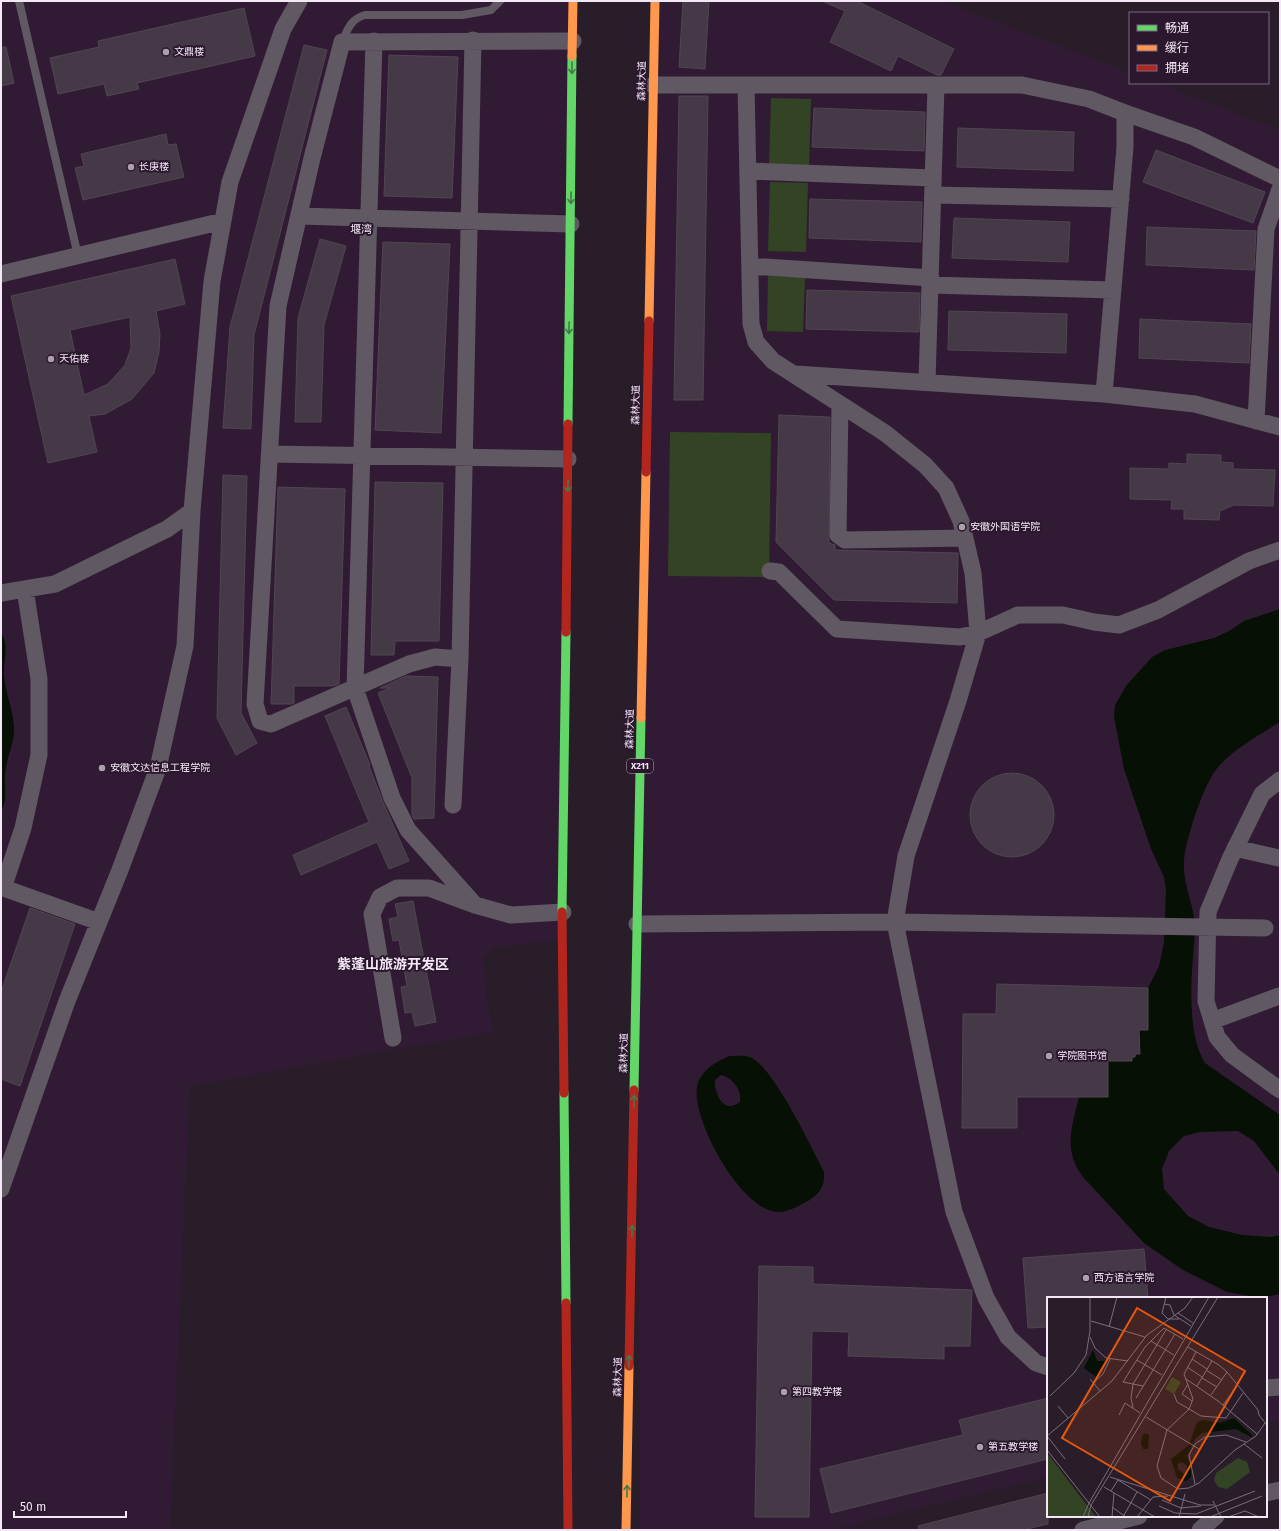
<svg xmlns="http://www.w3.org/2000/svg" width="1281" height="1531" font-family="'Fira Sans','Noto Sans SC',sans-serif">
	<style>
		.built { fill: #311b34 }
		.green { fill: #334424 }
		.water { fill: #071004; fill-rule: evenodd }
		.building { fill: #463947; stroke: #4f4650; fill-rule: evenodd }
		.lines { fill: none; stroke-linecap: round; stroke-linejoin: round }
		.lane { stroke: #605862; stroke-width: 8 }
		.street { stroke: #605862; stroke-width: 17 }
		.fast { stroke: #63d668; stroke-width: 9 }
		.slow { stroke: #ff974d; stroke-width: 9 }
		.jam { stroke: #b3261e; stroke-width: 9 }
		.oneway { stroke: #47774b }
		.poi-dot { fill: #ada0ae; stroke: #2b182e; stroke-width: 1.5 }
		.labels { text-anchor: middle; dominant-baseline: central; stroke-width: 4; stroke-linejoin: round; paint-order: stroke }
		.shield { fill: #2b182e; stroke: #b8a9ba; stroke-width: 1 }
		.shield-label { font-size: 9px; font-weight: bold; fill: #f4e7f6 }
		.poi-label { font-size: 10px; fill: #f4e7f6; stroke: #2b182e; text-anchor: start }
		.street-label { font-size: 10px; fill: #f4e7f6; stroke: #2b182e }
		.neighbourhood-label { font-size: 11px; fill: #f4e7f6; stroke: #2b182e }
		.district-label { font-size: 14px; font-weight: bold; fill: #f4e7f6; stroke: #2b182e }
		.inset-road { fill: none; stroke: #7a6e7b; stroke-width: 1 }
		.view { fill: #e8590c; fill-opacity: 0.15; stroke: #e8590c; stroke-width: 2 }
		.inset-edge { fill: none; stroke: #f4e7f6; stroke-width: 2 }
	</style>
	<rect width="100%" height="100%" fill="#281d29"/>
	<!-- built -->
	<path class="built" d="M1 1H573L562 940 496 947 483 957 487 996 493 1032 190 1086 170 1530H1Z
		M655 1H943L1130 73V83H1157L1280 130V1421L1266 1424V1298H1048V1477L830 1530H640L637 924Z"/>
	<!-- green -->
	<path class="green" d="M771 98 811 99 809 168 769 167Z
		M770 182 808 183 806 252 768 251Z
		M768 276 805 277 803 332 767 331Z
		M670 432 771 433 769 577 668 576Z"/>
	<!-- water -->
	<path class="water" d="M1280 609V722C1259 735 1235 748 1219 766 1204 782 1186 838 1184 860 1182 885 1196 907 1195 932 1192 970 1185 1030 1205 1063L1280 1115V1175L1254 1141 1238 1131 1200 1132 1184 1136 1169 1151 1162 1169 1164 1189 1188 1216 1209 1227 1242 1235 1271 1237 1280 1235V1294L1261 1298 1227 1292 1183 1270 1144 1243 1082 1176C1063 1149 1072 1127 1079 1097H1108V1061H1132V1057H1135V1054H1139V1030H1148V988L1159 966 1164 942 1166 889 1164 877 1151 849 1124 769 1114 717 1115 705 1126 686 1152 657 1165 650 1214 638 1229 631 1244 621Z
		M1 633C10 645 3 661 4 675 5 694 15 713 14 732 13 746 6 760 5 774 4 785 8 801 1 810Z
		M729 1056C735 1056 744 1055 750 1057 773 1066 811 1147 824 1172 825 1187 820 1193 808 1201 800 1205 789 1212 779 1212 742 1213 691 1119 697 1087 700 1071 715 1062 729 1056ZM721 1075C733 1078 742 1090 740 1102 724 1115 714 1094 715 1080Z"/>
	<!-- building -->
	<path class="building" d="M683 1H709L705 69 679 67Z
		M822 1H857L954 49 941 75H937L898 56 891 71 830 42 845 11Z
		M244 8 255 56 137 83 139 89 107 96 104 84 58 94 50 58 99 47 98 41Z
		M304 45 327 50 254 335 251 429 223 428 230 327Z
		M1 47H6L14 83 1 86Z
		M389 55 458 57 452 198 384 196Z
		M679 96H708L703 400H674Z
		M814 108 925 112 924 151 812 147Z
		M958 128 1074 132 1073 171 957 167Z
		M166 134 168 145 176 144 184 177 83 200 75 168 84 166 81 154Z
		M1156 150 1265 192 1253 223 1143 182Z
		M810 199 922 202 921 242 809 238Z
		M954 218 1070 222 1068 262 952 258Z
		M1147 227 1256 231 1254 270 1146 265Z
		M320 239 346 246 324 325 321 422H295L298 318Z
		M383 242 450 244 441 433 375 430Z
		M175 259 185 304 156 311 160 334 159 352 154 373 132 399 105 414 89 416 97 452 48 463 11 296ZM130 317 131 348 125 365 108 384 84 395 70 330Z
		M807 290 920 293 919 332 806 329Z
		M949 311 1067 314 1066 353 948 350Z
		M1140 319 1251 324 1249 363 1139 358Z
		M779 415 830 417 829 543 835 545V550L958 553 957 603 834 600 776 542Z
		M1187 454 1221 455V462L1233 463V469L1275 470 1273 506 1234 505 1220 511 1219 520 1184 519V509H1171L1172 500 1130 499V468L1169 469V463L1187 464Z
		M223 475 247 476 241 713 257 743 236 755 217 718Z
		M375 482 443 483 439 641H395L394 655H371Z
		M278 487 345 489 339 684 332 686H294V703L292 704H271Z
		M406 676 438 677 434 818 414 819 412 815V778L378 693 390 688H380Z
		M346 707 370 765 369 766 383 802 409 861 389 869 377 842 301 875 293 855 369 822 325 716Z
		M970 815a42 42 0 1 1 84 0a42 42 0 1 1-84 0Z
		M413 901 436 1022 415 1026 412 1012 405 1013 401 987 407 986 399 940 393 941 389 919 398 917 395 904Z
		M30 908 75 924 20 1086 1 1079V992Z
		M997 984 1148 988V1030H1139L1140 1054H1135V1057H1132V1061H1108V1097H1017V1128H962L963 1014H996Z
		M1144 1249 1148 1298H1048V1327L1028 1328 1023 1258Z
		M759 1266 813 1267V1284L972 1290 970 1346H944V1359L848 1356 849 1332 812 1331 809 1517H755Z
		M1048 1398V1459L831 1513 820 1469 963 1435 959 1420Z
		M1048 1493V1524L1023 1530H919L918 1526Z"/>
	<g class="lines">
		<!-- lane -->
		<path class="lane" d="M19 1 78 256
			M342 42C348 28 351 19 365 15H462L491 10 500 1"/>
		<!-- street -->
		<path class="street" d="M374 41 355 688 392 798 408 830 475 905
			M653 85H1022L1089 99 1125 113V147L1104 394
			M746 85 751 324 756 342 773 361 885 433 925 465 946 488 961 521 973 573 978 633 958 701 906 856 895 922 954 1212 986 1298 1008 1337 1036 1363 1048 1367
			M1125 113 1194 137 1280 179
			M748 171 933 178
			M933 195 1121 199
			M299 216 571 224
			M750 266 931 278
			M1 274 223 221
			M930 285 1113 290
			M795 374 1104 394 1195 404 1280 427
			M927 382 936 85
			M840 404 838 535 845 540 965 538
			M1256 421 1266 229 1280 189
			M270 454 568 459
			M770 571 779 572 837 629 960 637 978 633 1018 615H1063L1094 622 1119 625 1158 610 1249 561 1280 550
			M1 593 55 584 167 529 192 511
			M460 659 435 657 409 664 271 724 260 721 255 704 278 306 312 158 342 42 573 41
			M1280 780 1262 794 1230 859 1208 912 1206 1001 1217 1037 1232 1055 1280 1090
			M453 805 460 659 473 40
			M1235 848 1279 858
			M1 887 99 922
			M3 888 23 828 39 755V679L25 589
			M637 924 895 922 1265 928
			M1212 1021 1279 996
			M393 1038 372 914 380 897 397 888H429L475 905 511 915 563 912
			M1 1189 67 1001 120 870 158 768 185 646 192 511 212 281 230 182 283 29 299 1
			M1266 1388 1280 1387
			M1266 1493 1280 1490
			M1083 1530 1139 1516
			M1200 1530 1216 1516"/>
		<!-- fast -->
		<path class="fast" d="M568 424 572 56
			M562 912 566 632
			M634 1090 641 718
			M564 1093 566 1303"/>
		<!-- slow -->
		<path class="slow" d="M572 56 573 1
			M649 321 655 1
			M641 718 646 472
			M626 1530 629 1366"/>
		<!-- jam -->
		<path class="jam" d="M646 472 649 321
			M566 632 568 424
			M562 912 564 1093
			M566 1303 568 1530
			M629 1366 634 1090"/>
	</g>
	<!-- one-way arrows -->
	<defs><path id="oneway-shaft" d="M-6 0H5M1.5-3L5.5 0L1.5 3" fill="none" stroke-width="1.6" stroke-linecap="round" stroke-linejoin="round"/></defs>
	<g class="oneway">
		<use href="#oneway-shaft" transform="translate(572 68) rotate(91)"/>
		<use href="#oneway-shaft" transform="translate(571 198) rotate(91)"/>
		<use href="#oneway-shaft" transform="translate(569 328) rotate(91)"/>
		<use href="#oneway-shaft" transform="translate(568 486) rotate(91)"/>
		<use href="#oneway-shaft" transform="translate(634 1101) rotate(-89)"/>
		<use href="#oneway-shaft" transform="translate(632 1231) rotate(-89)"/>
		<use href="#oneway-shaft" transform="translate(629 1361) rotate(-89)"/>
		<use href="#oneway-shaft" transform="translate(627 1491) rotate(-89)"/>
	</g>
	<!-- markers -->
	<g class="poi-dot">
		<circle cx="166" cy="52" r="4"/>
		<circle cx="131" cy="167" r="4"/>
		<circle cx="51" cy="359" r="4"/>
		<circle cx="962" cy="527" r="4"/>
		<circle cx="102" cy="768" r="4"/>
		<circle cx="1049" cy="1056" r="4"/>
		<circle cx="1086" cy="1278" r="4"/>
		<circle cx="784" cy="1392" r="4"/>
		<circle cx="980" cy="1447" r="4"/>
	</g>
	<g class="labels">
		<!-- shield labels -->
		<rect class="shield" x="627" y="759" width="26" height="14" rx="3"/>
		<g class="shield-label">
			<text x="640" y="766">X211</text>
		</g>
		<!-- poi labels -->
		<g class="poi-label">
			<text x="174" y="52">文鼎楼</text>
			<text x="139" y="167">长庚楼</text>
			<text x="59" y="359">天佑楼</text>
			<text x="970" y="527">安徽外国语学院</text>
			<text x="110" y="768">安徽文达信息工程学院</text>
			<text x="1057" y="1056">学院图书馆</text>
			<text x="1094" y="1278">西方语言学院</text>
			<text x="792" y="1392">第四教学楼</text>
			<text x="988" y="1447">第五教学楼</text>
		</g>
		<!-- street labels -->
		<g class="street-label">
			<text transform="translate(642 81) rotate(-89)">森林大道</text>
			<text transform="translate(636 405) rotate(-89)">森林大道</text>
			<text transform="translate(630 729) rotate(-89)">森林大道</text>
			<text transform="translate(624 1053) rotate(-89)">森林大道</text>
			<text transform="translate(618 1377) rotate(-89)">森林大道</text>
		</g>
		<!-- neighbourhood labels -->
		<g class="neighbourhood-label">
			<text x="361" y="229">堰湾</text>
		</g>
		<!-- district labels -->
		<g class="district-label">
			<text x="393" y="964">紫蓬山旅游开发区</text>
		</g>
	</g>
	<!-- overview -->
	<g transform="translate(1047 1297)">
		<rect width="220" height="220" fill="#281d29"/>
		<path d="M125 80 134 85 127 97 118 92ZM0 156 49 220H0ZM191 161 200 165 203 175 180 192 171 190 167 183 169 176Z" fill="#334424"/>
		<path d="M46 53 50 64H59L49 80 37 71ZM187 121 206 139 204 140 189 132 155 136 148 142 140 159 144 170V180L139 184 130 181 124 162 142 148 150 125 157 123 173 126ZM135 165 140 169 139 179 131 172V167ZM98 136 102 138 101 152H96L94 147 95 139Z" fill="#071004" fill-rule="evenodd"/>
		<path class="inset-road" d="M119 0 115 16 121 22H132M117 7 123 8 127 18 144 29M131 16 146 26M44 24 98 40M62 30 70 0M43 40 48 51 59 61 81 64M104 44 127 58M141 50 172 68 180 75 164 98M149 55 137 77 146 102 142 112 120 133 110 169 114 181 131 192 142 191 152 186 188 153 209 139 218 126M145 62 160 72M90 63 115 78M140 70 155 80M159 73 175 83M180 75 211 113 212 118 220 128M155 81 170 90M43 82 53 94M139 82 171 104 210 137M46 86 56 77 63 62M141 87 135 97 145 104M96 89 76 85 98 50 117 31 136 42M150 89 165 64M127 97 130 105 154 119 179 121 196 96M3 99 27 76 39 58 43 34V0M89 101 128 37M176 108 190 89M11 109 21 121M86 111 84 101 86 87 119 33M72 118 78 106 93 116M99 120 152 152M0 139 65 84 100 38 138 11 146 0M0 139 18 162M197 147 215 161M0 153 53 220M63 180 153 208H167M148 187 142 158 148 147 158 140 179 138 199 145M57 190 108 220M64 194 71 183 104 203M115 203 134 211 154 209M166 204 174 220M42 206 162 0M44 208 171 0M112 209 128 216 149 217 208 194M65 210 79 220M36 220 42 206M41 220 44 208M65 220 67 196M76 220 90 195M90 220 106 200 121 199M132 220 138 197M163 220 215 199M181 220 198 214 212 220"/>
		<path class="view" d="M90 11 198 74 123 204 15 141Z"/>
		<rect width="220" height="220" class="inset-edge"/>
	</g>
	<!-- border -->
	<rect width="1281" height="1531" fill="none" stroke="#f4e7f6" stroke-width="4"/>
	<!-- legend -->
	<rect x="1129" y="12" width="140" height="72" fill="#2b182e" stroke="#7b6b7e"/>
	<rect x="1137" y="25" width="20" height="6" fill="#63d668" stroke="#7b6b7e"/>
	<text x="1165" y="32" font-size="12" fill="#f4e7f6">畅通</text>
	<rect x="1137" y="45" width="20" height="6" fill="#ff974d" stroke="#7b6b7e"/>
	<text x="1165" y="52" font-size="12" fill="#f4e7f6">缓行</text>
	<rect x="1137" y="65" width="20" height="6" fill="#b3261e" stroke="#7b6b7e"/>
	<text x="1165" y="72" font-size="12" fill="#f4e7f6">拥堵</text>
	<!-- scale -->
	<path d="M14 1511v6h112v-6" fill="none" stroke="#f4e7f6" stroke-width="2"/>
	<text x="20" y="1511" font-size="12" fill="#f4e7f6" stroke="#2b182e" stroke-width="3" paint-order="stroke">50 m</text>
</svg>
